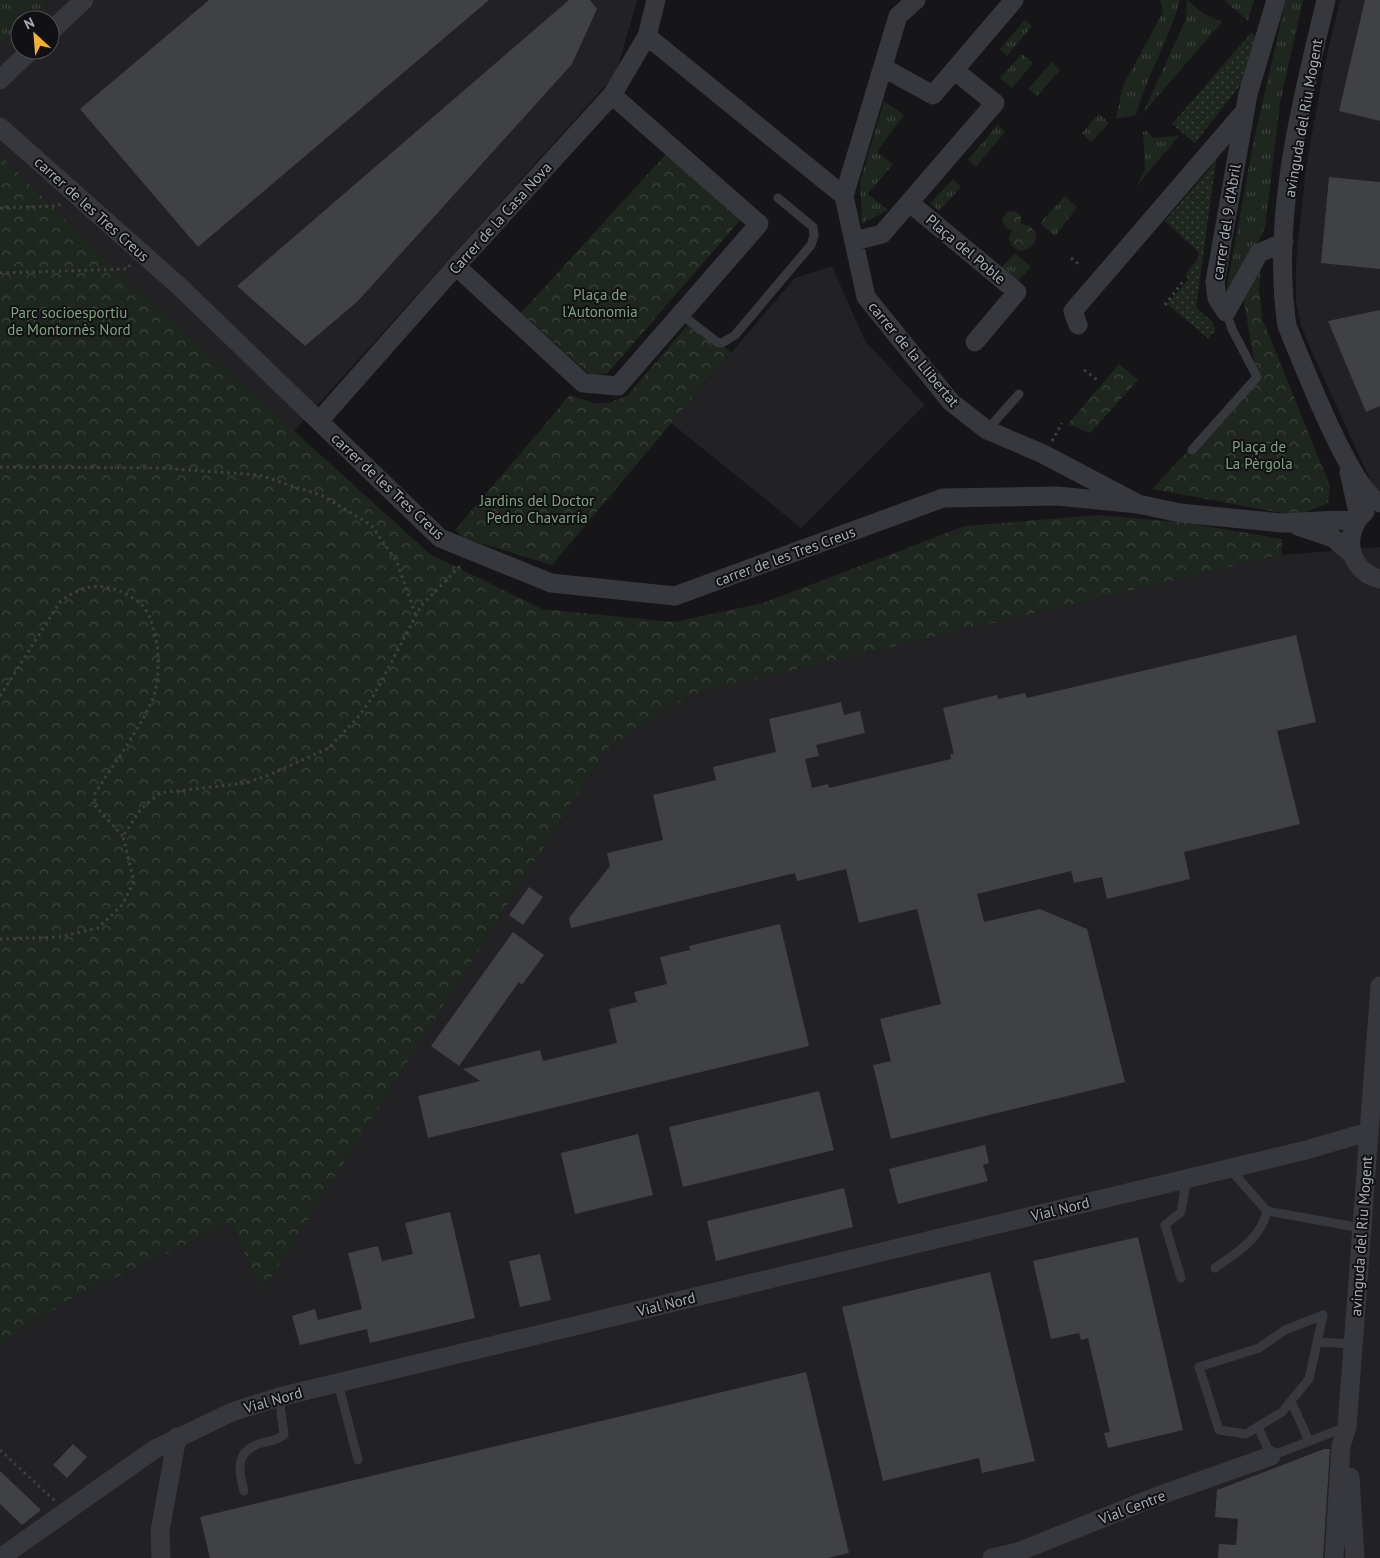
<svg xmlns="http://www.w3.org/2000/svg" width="1380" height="1558" font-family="'PT Sans',sans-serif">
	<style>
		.built { fill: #222225 }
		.grass { fill: url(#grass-tufts) }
		.forest { fill: url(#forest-crowns) }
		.garden { fill: url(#garden-dots) }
		.building { fill: #404145 }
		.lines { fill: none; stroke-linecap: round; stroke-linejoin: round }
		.path { stroke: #3d3f44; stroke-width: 3; stroke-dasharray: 2.5 4; stroke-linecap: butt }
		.lane { stroke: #37383d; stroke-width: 9 }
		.street { stroke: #37383d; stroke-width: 19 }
		.labels { text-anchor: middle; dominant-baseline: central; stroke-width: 4; stroke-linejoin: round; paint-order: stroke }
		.street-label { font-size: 15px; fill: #a8adb8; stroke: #111113 }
		.park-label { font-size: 15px; fill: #7fa381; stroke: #111113 }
	</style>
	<defs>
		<pattern id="grass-tufts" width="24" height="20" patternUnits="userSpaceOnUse" patternTransform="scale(1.25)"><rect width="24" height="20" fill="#1e261f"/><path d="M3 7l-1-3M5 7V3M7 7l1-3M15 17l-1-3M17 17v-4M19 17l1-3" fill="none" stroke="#3c433d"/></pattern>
		<pattern id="forest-crowns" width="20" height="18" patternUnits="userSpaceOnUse" patternTransform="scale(1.25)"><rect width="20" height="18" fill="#1e261f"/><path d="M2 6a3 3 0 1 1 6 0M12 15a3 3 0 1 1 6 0" fill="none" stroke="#3c433d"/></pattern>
		<pattern id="garden-dots" width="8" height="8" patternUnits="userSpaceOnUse" patternTransform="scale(1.25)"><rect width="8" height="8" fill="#1e261f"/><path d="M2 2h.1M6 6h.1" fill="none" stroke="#3c433d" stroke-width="1.8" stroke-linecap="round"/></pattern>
	</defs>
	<rect width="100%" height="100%" fill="#161618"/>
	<!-- built -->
	<path class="built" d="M49 0H637L616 74 294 431 123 276 0 155V45L20 27V50H50V20H27Z
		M1340 0H1380V491L1374 488 1311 350 1301 325 1296 302V262L1306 168 1323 72Z
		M832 266 865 341 925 405 801 528 671 423 795 278Z
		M1380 547V1558H0V1344L73 1298 231 1223 262 1291 606 749 692 694 1282 555Z"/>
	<!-- grass -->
	<path class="grass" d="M0 0H49L27 20H20V27L0 45Z
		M1160 0H1180C1169 40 1147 75 1136 115L1116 119 1123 86 1163 12Z
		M1187 0 1204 14 1222 22 1143 113 1186 19Z
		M1224 0H1254L1248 21Z
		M1286 0H1303L1280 103 1265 228 1231 294 1226 292 1253 144Z
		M1025 20 1032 26 1007 56 1000 49Z
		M1022 54 1033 63 1012 88 1000 78Z
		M1052 62 1060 70 1037 96 1028 89Z
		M884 101 904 115 878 150 879 154 893 164 868 194 888 210 862 224 860 182Z
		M1099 114 1109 123 1091 142 1082 133Z
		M997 125 1005 132 976 167 968 160Z
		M1146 131 1153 138 1179 136 1136 187 1145 169 1143 132Z
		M953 179 961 187 939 211 930 203Z
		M1065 196 1077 207 1055 236 1040 223Z
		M1015 253 1031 267 1017 282 1001 268Z"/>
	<!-- forest -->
	<path class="forest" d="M666 154 741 219 607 374 590 375 521 313Z
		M0 155 123 276 430 554 542 609 674 622 763 603 965 526 1099 515 1188 523 1282 539V555L692 694 606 749 262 1292 231 1223 73 1298 0 1344Z
		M1015 211 1021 216V224L1030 226 1036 233C1036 245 1032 249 1020 251L1012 246 1009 238 1012 230 1005 227 1002 219 1007 212Z
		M1261 266 1259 290 1262 318 1330 486 1328 503 1302 514 1293 515 1152 489 1257 377 1244 303 1243 287Z
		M691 321 731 352 552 565 464 538 455 530 570 395 593 403H608L628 395Z
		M1119 364 1138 380 1090 433 1068 424Z"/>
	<!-- garden -->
	<path class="garden" d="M1251 33 1257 37 1246 78 1195 143 1172 124Z
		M1217 154 1196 307C1203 315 1215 320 1215 331L1208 338 1167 304 1188 280 1186 274 1198 258V252L1165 221 1211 167Z"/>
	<!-- building -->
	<path class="building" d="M209 0H489L198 247 80 109Z
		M569 0H590L597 9 572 64 358 301 305 346 237 286Z
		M1365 0H1380V121L1339 111Z
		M1329 177 1380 182V269L1321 263Z
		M1380 310V406L1366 412 1328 321Z
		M1296 635 1316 722 1277 731 1300 824 1184 852 1190 879 1107 899 1102 877 1074 883 1071 871 977 894 984 922 1040 909 1087 929 1125 1082 891 1139 873 1065 891 1061 880 1019 941 1004 917 909 859 923 846 869 797 881 795 873 571 928 569 918 610 866 607 853 663 840 653 795 716 780 713 767 776 752 769 719 841 702 844 715 860 711 865 733 816 745 819 756 805 759 812 788 828 784 829 788 951 759 950 754H954L943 708 997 695 998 699 1025 693 1027 698Z
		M529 887 543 897 523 925 509 915Z
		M780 924 809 1046 428 1138 418 1096 480 1081 463 1069 540 1050 543 1061 617 1043 609 1009 637 1002 634 992 667 984 660 957 690 950 689 946Z
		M513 932 544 955 522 985 519 982 459 1066 431 1046Z
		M819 1091 834 1150 683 1187 669 1127Z
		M638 1134 653 1195 575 1214 561 1153Z
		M985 1145 989 1163 983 1165 988 1181 898 1204 889 1169Z
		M844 1188 853 1227 716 1261 707 1221Z
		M450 1212 475 1318 370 1343 367 1329 300 1345 292 1316 315 1309 318 1320 362 1309 348 1253 378 1246 382 1261 413 1254 405 1223Z
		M1138 1237 1183 1430 1108 1448 1104 1433 1110 1432 1088 1338 1081 1340 1079 1333 1051 1339 1033 1261Z
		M540 1254 551 1300 520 1307 509 1261Z
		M990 1272 1035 1461 982 1473 979 1458 883 1481 842 1307Z
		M806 1372 849 1553 828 1558H210L200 1517Z
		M73 1444 87 1457 67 1478 53 1465Z
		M1324 1449H1330L1323 1558H1218L1219 1544 1236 1545 1238 1519 1215 1517 1217 1490Z
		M0 1471 41 1510 22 1525 0 1504Z"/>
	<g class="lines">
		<!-- path -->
		<path class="path" d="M0 208 58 206 61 203
			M1071 258 1081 266
			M0 273 127 269 130 265
			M1165 305 1184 280
			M1084 370 1099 381
			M1052 441 1062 423
			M0 467 161 468 259 475 323 496 371 525 397 562 416 616
			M0 696 60 602C78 587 97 582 119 591 125 593 137 600 142 605 160 626 163 678 151 703 136 735 113 764 95 794V806L123 836
			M0 939 59 937 98 928 122 905 134 882 123 836 141 809 160 793 246 783 269 775 329 748 359 716 374 695 421 606 462 564
			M0 1450 55 1501"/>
		<!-- lane -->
		<path class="lane" d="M681 314 717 342 722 343 735 335 811 245 814 236 813 227 778 198
			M987 430 1019 394
			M1192 450 1257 377 1232 329 1226 312
			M1267 1211 1361 1228
			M1215 1268C1237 1252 1260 1240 1267 1211L1229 1168
			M1181 1278 1165 1225 1181 1212 1187 1178
			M1323 1315 1309 1379 1282 1412 1246 1434 1219 1430 1199 1367 1259 1348 1285 1330Z
			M1317 1342 1353 1344
			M338 1383 358 1460
			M1291 1401 1309 1441
			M1258 1427 1271 1456 1346 1427
			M244 1491C238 1470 235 1450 262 1443 269 1441 278 1440 284 1435L279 1397"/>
		<!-- street -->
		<path class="street" d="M916 0 898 16 844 196 866 297 951 402 987 430 1043 454 1138 504 1180 513 1282 523 1358 519
			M1326 0C1301 105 1271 218 1287 326 1302 361 1350 489 1380 503
			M50 32 84 0
			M647 36 844 196
			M884 68 933 95 1014 0
			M0 80 31 50
			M0 127 180 287 440 538 551 583 675 596 943 498 1057 496 1138 504
			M910 203 1017 292 975 342
			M854 241 882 234 995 103 954 70
			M456 266 583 383 618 386 759 224 612 95
			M1226 312 1217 298 1215 282 1248 94 1276 0
			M1226 312 1259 253 1284 242
			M1078 325 1073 311 1245 111
			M319 421 456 266 612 95 647 36 656 0
			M1349 472 1359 517
			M1365 512C1341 532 1348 572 1380 579
			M1298 526 1333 538 1352 554
			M1350 1477 1355 1558
			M0 1558 155 1449 232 1412 279 1397 1306 1150 1368 1132
			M161 1558 160 1531 177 1437
			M992 1558 1018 1552 1155 1497 1271 1456
			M1334 1558 1341 1446 1347 1427 1380 986"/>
	</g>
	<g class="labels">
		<!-- street labels -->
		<g class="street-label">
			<text transform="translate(1303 118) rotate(-80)">avinguda del Riu Mogent</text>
			<text transform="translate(92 209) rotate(42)">carrer de les Tres Creus</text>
			<text transform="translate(500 218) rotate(-48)">Carrer de la Casa Nova</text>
			<text transform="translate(1226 222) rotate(-81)">carrer del 9 d'Abril</text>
			<text transform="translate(966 249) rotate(40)">Plaça del Poble</text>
			<text transform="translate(914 354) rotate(50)">carrer de la Llibertat</text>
			<text transform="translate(388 486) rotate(43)">carrer de les Tres Creus</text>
			<text transform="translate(785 556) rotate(-20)">carrer de les Tres Creus</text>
			<text transform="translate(1060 1209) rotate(-14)">Vial Nord</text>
			<text transform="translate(1361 1236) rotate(-86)">avinguda del Riu Mogent</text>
			<text transform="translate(666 1304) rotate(-14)">Vial Nord</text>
			<text transform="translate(273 1400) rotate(-16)">Vial Nord</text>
			<text transform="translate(1132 1507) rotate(-21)">Vial Centre</text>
		</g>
		<!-- park labels -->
		<g class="park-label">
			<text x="600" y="294">Plaça de<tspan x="600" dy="17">l'Autonomia</tspan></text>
			<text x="69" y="312">Parc socioesportiu<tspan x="69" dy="17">de Montornès Nord</tspan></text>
			<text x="1259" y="446">Plaça de<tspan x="1259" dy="17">La Pèrgola</tspan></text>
			<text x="537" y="500">Jardins del Doctor<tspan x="537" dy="17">Pedro Chavarría</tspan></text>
		</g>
	</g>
	<!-- north arrow -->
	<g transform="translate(35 35) rotate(334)"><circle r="24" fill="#111113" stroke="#4d4f55"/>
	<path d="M0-4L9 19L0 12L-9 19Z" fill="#f2b134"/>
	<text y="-8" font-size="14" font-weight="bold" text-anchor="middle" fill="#a8adb8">N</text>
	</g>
</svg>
